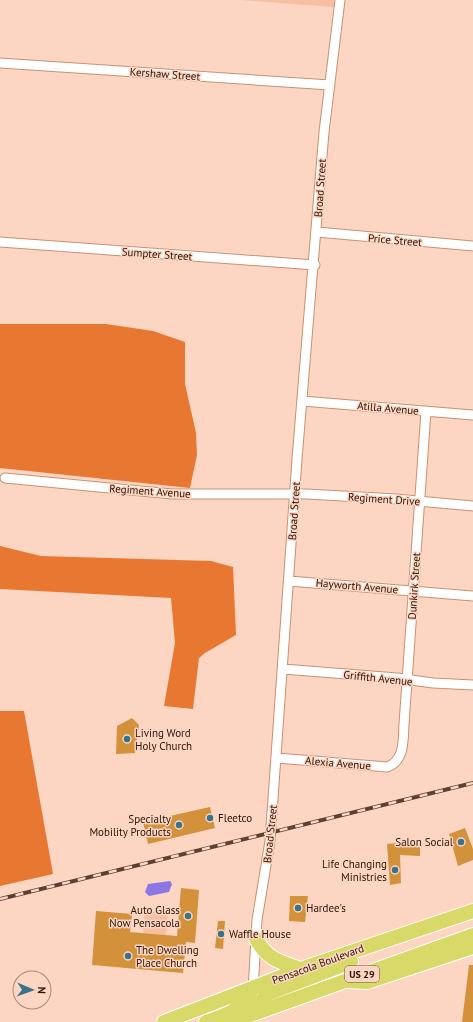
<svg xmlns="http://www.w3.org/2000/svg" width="473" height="1022" font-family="'PT Sans',sans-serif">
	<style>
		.green { fill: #f6bfa1 }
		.forest { fill: #e87831 }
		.water { fill: #8b77e5 }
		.building { fill: #d3913b }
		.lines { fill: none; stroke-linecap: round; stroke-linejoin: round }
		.minor-casing { stroke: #cb9070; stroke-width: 11 }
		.highway-casing { stroke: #fff; stroke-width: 16 }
		.minor { stroke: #fff; stroke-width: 9 }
		.highway { stroke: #d8d968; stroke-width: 14 }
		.rail-casing { stroke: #5a4133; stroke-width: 4 }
		.rail { stroke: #fcd6c2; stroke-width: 2.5; stroke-dasharray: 8; stroke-linecap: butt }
		.poi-dot { fill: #39728b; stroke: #fcd6c2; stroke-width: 1.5 }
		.labels { text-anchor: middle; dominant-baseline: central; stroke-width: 3; stroke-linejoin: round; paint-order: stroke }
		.shield { fill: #fcd6c2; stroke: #684e3f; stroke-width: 1 }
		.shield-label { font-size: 10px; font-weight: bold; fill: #291307 }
		.street-label { font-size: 11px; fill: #291307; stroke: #fcd6c2 }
		.poi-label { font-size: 11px; fill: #291307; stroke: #fcd6c2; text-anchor: start }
	</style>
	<rect width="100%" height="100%" fill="#fcd6c2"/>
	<!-- green -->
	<path class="green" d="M241 0H335L334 7Z
		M145 911 168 913 166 935 143 933Z"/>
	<!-- forest -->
	<path class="forest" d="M0 324H106L153 331 185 342V384L196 433 197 455 190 488 0 468Z
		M0 546 41 556 211 561 233 567 236 635 205 653 199 658 193 709 164 706 175 643 171 598 0 589Z
		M0 711H24L53 874 0 886Z"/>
	<!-- water -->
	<path class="water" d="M170 881 172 884 169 892 149 896 145 892 148 884Z"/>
	<!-- building -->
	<path class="building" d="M132 718 139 725 135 753 116 754 117 726Z
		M210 807 215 828 148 844 143 822Z
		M465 828 473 849V860L458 866 449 834Z
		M420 841V856L400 855 401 883 390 885 387 844Z
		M181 888 199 890 195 943 186 942 183 973 92 965 96 911 132 914 130 932 177 936Z
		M290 896H308L305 922 289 921Z
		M218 921H225L223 949 215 948Z
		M469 965H473V1022H462Z"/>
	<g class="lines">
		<defs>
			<path id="minor" d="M0 63 330 85
				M317 232 473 246
				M0 242 315 265
				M302 401 473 415
				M5 478 172 494H307L396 499 473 506
				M289 581 473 596
				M283 669 397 678 433 683 473 685
				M277 758 387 767C405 761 403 740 404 724L426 411
				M253 991 257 920 270 841 297 459 324 132 340 0"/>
			<path id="highway" d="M256 939C268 960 280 962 301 969
				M348 981 367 982 473 947
				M251 1014 267 994 351 962
				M164 1022 301 969 473 911
				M206 1022C231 1013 239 1012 253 988
				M231 1022 473 935"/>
		</defs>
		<!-- minor casing -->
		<use href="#minor" class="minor-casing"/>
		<!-- highway casing -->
		<use href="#highway" class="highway-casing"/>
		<!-- minor -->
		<use href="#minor" class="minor"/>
		<!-- highway -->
		<use href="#highway" class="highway"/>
		<defs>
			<path id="rail" d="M0 899 473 783"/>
		</defs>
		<!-- rail casing -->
		<use href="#rail" class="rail-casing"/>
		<!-- rail -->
		<use href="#rail" class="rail"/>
	</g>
	<!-- markers -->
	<g class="poi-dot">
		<circle cx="127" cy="739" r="4"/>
		<circle cx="210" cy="818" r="4"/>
		<circle cx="179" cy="825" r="4"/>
		<circle cx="461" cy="842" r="4"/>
		<circle cx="395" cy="870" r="4"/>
		<circle cx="298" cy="908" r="4"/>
		<circle cx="188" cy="916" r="4"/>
		<circle cx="221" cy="934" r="4"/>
		<circle cx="128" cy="956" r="4"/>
	</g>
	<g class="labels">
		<!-- shield labels -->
		<rect class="shield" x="345" y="966" width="34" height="16" rx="3"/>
		<g class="shield-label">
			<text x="362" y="974">US 29</text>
		</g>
		<!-- street labels -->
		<g class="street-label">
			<text transform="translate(165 74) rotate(4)">Kershaw Street</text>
			<text transform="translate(320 188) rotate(-86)">Broad Street</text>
			<text transform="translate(395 240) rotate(5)">Price Street</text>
			<text transform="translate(157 254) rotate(4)">Sumpter Street</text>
			<text transform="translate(388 408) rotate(5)">Atilla Avenue</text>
			<text transform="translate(150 491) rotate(4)">Regiment Avenue</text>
			<text transform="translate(384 499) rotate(4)">Regiment Drive</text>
			<text transform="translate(294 511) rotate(-86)">Broad Street</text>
			<text transform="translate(357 586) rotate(5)">Hayworth Avenue</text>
			<text transform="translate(414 586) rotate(-86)">Dunkirk Street</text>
			<text transform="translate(378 678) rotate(6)">Griffith Avenue</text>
			<text transform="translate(338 763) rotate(5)">Alexia Avenue</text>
			<text transform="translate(270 834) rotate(-84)">Broad Street</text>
			<text transform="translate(318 964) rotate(-20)">Pensacola Boulevard</text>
		</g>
		<!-- poi labels -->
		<g class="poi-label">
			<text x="135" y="733">Living Word<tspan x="135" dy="13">Holy Church</tspan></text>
			<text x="218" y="818">Fleetco</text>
			<text x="171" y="819" text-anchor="end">Specialty<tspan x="171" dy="13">Mobility Products</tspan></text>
			<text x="453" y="842" text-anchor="end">Salon Social</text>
			<text x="387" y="864" text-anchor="end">Life Changing<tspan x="387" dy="13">Ministries</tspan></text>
			<text x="306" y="908">Hardee's</text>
			<text x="180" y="910" text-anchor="end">Auto Glass<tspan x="180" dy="13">Now Pensacola</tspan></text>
			<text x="229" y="934">Waffle House</text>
			<text x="136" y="950">The Dwelling<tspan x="136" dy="13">Place Church</tspan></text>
		</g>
	</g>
	<!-- north arrow -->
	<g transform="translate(32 990) rotate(92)"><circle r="19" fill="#fcd6c2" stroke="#a88877"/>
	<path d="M0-3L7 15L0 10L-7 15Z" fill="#39728b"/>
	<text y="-6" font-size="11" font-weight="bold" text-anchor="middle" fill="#291307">N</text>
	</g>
</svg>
